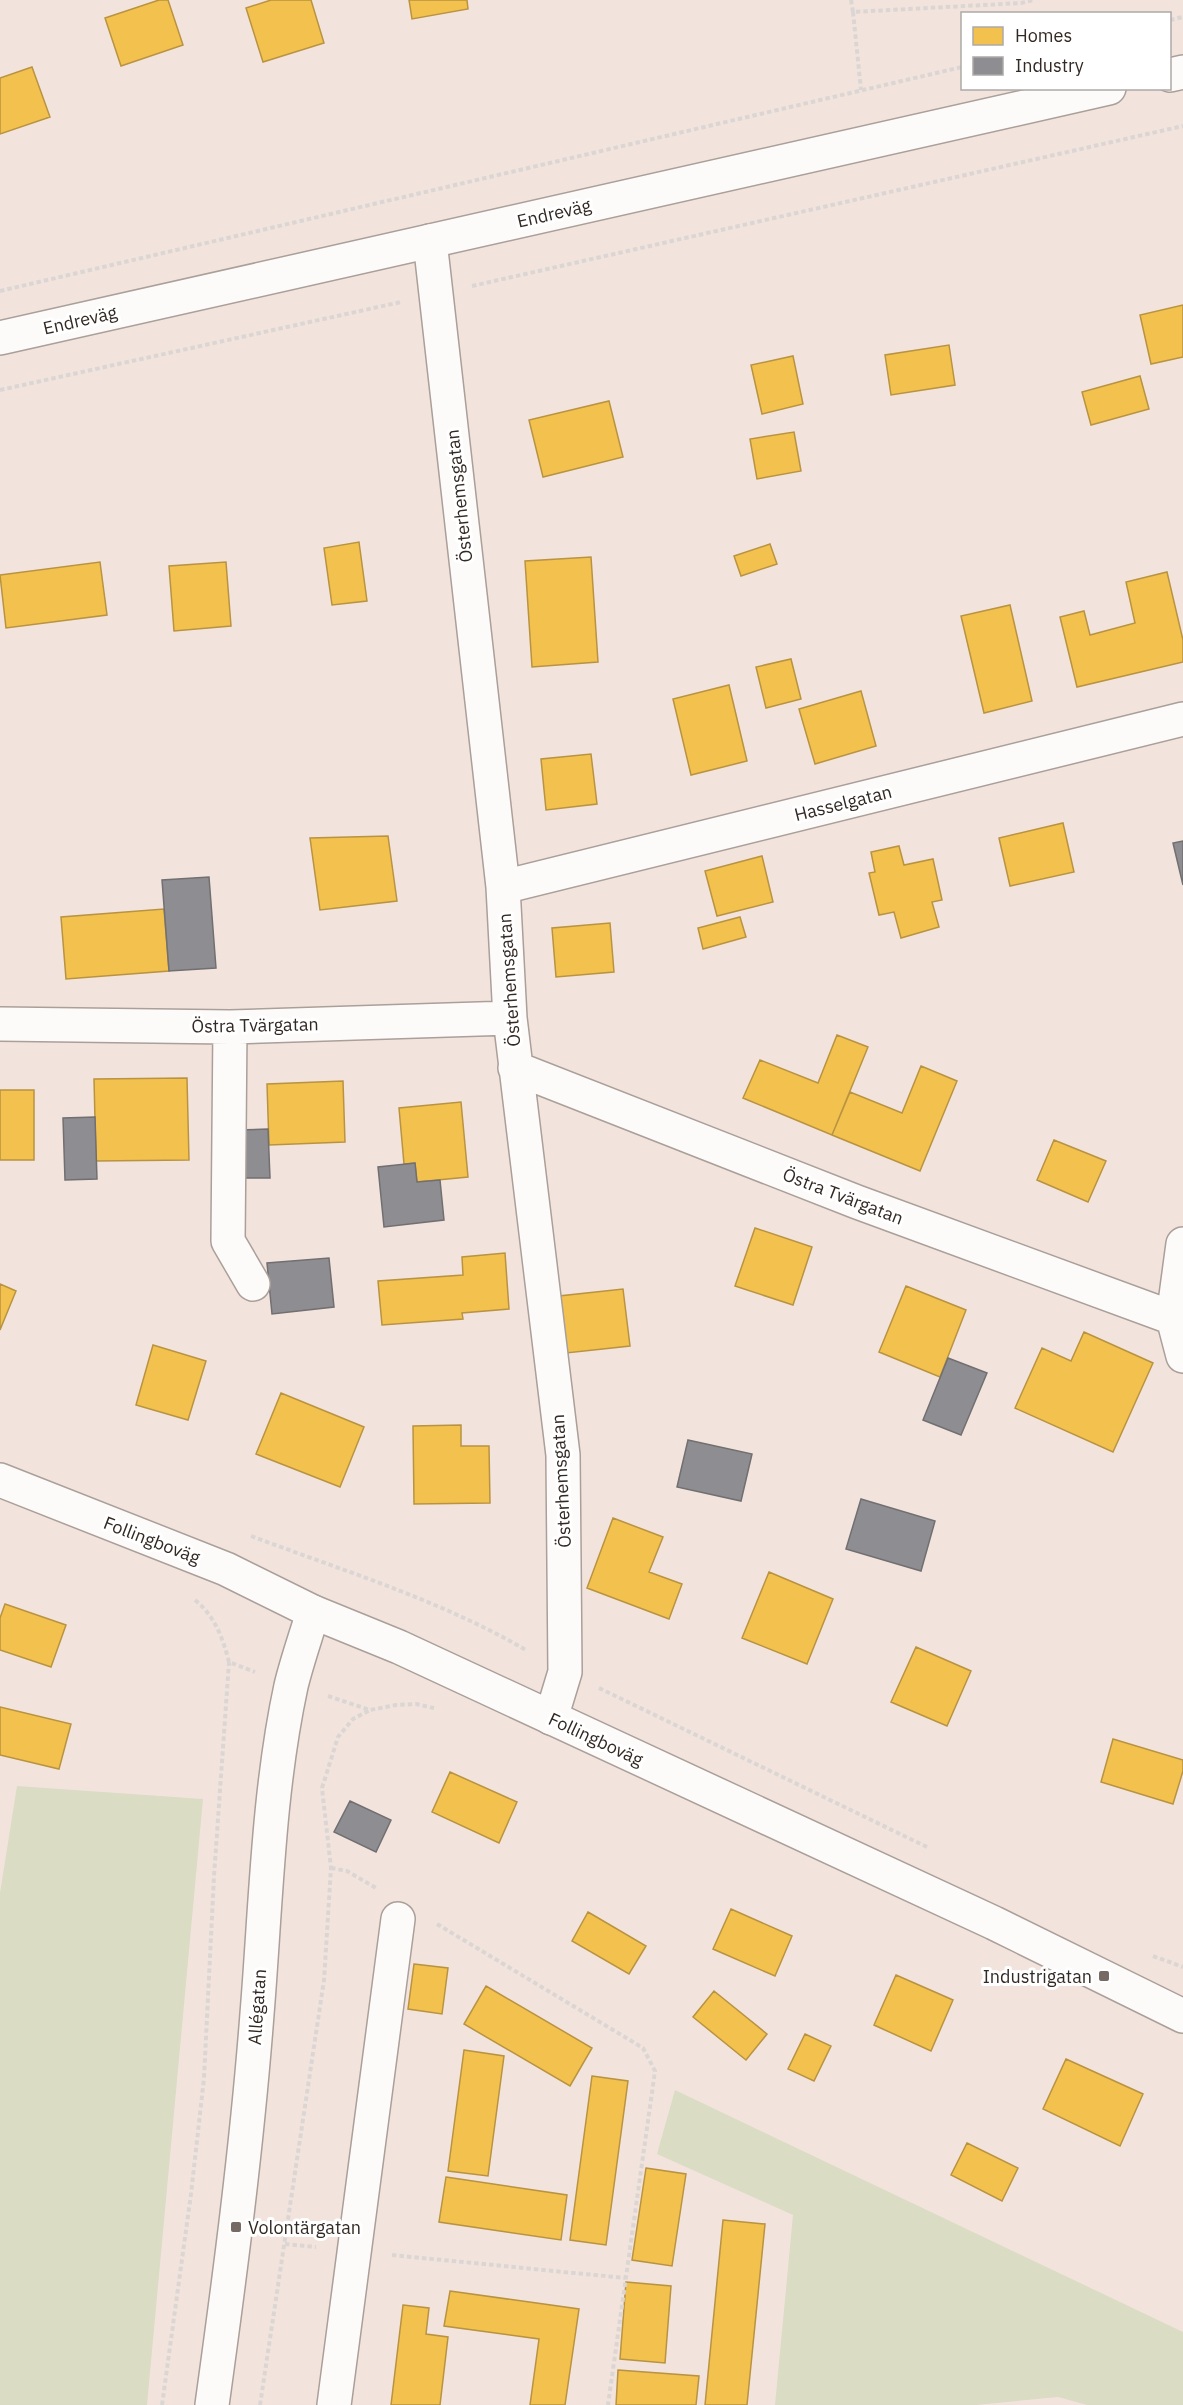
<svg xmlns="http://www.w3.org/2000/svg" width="1183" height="2405" font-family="'IBM Plex Sans',sans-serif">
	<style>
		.green { fill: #dadcc4 }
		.homes { fill: #f2c14e; stroke: #b99341; stroke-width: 1.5 }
		.industry { fill: #8d8d92; stroke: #726f71; stroke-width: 1.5 }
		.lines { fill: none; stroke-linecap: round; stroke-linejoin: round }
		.minor-casing { stroke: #aa9f99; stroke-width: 36 }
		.major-casing { stroke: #aa9f99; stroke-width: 36 }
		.path { stroke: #dbd6d4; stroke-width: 4; stroke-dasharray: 4.5 3; stroke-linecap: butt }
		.minor { stroke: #fdfbfa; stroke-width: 33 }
		.major { stroke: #fdfbfa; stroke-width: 33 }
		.poi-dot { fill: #766a64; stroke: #fff; stroke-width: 2 }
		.labels { text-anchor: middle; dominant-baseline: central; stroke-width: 6; stroke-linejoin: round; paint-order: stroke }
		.street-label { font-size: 18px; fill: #332924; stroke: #fff }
		.poi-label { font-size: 18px; fill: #332924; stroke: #fff; text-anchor: end }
	</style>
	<rect width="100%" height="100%" fill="#f2e4dc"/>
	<!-- green -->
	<path class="green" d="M17 1786 203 1799 147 2405H0V1893Z
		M675 2090 1183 2332V2405H1087L1058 2397 976 2405H775L793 2215 657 2154Z"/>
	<!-- homes -->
	<path class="homes" d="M159 0H168L183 45 121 66 105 18Z
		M271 0H311L324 43 263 62 246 8Z
		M409 0H467L468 9 412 19Z
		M32 67 50 117 0 134V78Z
		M1183 305V357L1151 364 1140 315Z
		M949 345 955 385 891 395 885 355Z
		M793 356 803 404 762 414 751 365Z
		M1140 376 1149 409 1091 425 1082 392Z
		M609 401 623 457 543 477 529 420Z
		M794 432 801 471 757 479 750 439Z
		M359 542 367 601 332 605 324 548Z
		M770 544 777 564 741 576 734 556Z
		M591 557 598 662 532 667 525 561Z
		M100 562 107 615 6 628 0 575Z
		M226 562 231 626 174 631 169 566Z
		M1167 572 1183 640V662L1077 687 1060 617 1084 611 1090 635 1135 623 1126 582Z
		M1010 605 1032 701 984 713 961 616Z
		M791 659 801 699 766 708 756 667Z
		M729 685 747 761 691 775 673 699Z
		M861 691 876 746 815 764 799 709Z
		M591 754 597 804 546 810 541 759Z
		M1063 823 1074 872 1010 886 999 838Z
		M388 836 397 901 320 910 310 838Z
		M899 846 904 865 933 859 942 900 932 902 939 927 901 938 894 912 879 915 869 873 875 872 871 852Z
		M762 856 773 902 717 916 705 871Z
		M164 909 169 971 66 979 61 917Z
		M740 917 746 937 703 949 698 928Z
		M610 923 614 972 556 977 552 928Z
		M837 1035 868 1047 832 1135 743 1098 760 1060 818 1083Z
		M921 1066 957 1081 920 1171 832 1135 850 1092 902 1113Z
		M187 1078 189 1160 96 1161 94 1079Z
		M343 1081 345 1142 269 1145 267 1084Z
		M0 1090H34V1160H0Z
		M461 1102 468 1177 417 1182 415 1163 404 1164 399 1108Z
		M1054 1140 1106 1161 1088 1202 1037 1180Z
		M755 1228 812 1247 793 1305 735 1286Z
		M505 1253 509 1309 462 1313 463 1319 382 1325 378 1281 463 1275 462 1257Z
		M0 1284 16 1291 0 1330Z
		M906 1286 966 1310 940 1377 879 1352Z
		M623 1289 630 1346 566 1353 559 1296Z
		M1084 1332 1153 1363 1113 1452 1015 1408 1042 1348 1071 1361Z
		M153 1345 206 1361 188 1420 136 1405Z
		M281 1393 364 1427 340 1487 256 1454Z
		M461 1425V1446H489L490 1503 414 1504 413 1426Z
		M613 1518 663 1537 649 1572 682 1584 669 1619 587 1588Z
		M769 1572 833 1599 807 1664 742 1638Z
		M5 1604 66 1625 51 1667 0 1650V1618Z
		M916 1647 971 1671 947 1726 891 1702Z
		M0 1707 71 1724 59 1769 0 1755Z
		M1113 1739 1183 1760V1771L1173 1804 1101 1782Z
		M450 1772 517 1802 499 1843 432 1812Z
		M731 1909 792 1936 775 1976 713 1949Z
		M588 1912 646 1946 629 1974 572 1941Z
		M414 1964 448 1968 442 2014 408 2009Z
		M896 1975 953 2000 931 2051 874 2025Z
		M486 1986 592 2048 570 2086 464 2024Z
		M714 1991 767 2034 746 2060 693 2017Z
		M805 2034 831 2046 814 2081 788 2069Z
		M464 2050 504 2056 488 2176 448 2171Z
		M1066 2059 1143 2094 1120 2146 1043 2109Z
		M592 2076 628 2081 606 2245 570 2240Z
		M967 2143 1018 2168 1002 2201 951 2175Z
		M646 2168 686 2174 672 2266 632 2260Z
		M446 2177 567 2195 561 2240 439 2222Z
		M723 2220 765 2224 747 2405H705Z
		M626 2282 671 2286 665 2363 620 2359Z
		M450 2291 579 2309 565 2405H530L539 2339 444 2326Z
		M403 2305 429 2308 426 2334 448 2337 440 2405H391Z
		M618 2370 699 2376 696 2405H616Z"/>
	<!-- industry -->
	<path class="industry" d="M1183 841V885L1173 843Z
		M209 877 216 968 169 971 162 880Z
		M95 1117 97 1179 65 1180 63 1118Z
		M268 1129 270 1178H238L237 1130Z
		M415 1163 417 1182 440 1180 444 1220 384 1227 378 1167Z
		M329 1258 334 1307 272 1314 267 1263Z
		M948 1358 987 1373 961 1435 923 1420Z
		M688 1440 752 1454 741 1501 677 1487Z
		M861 1499 935 1521 921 1571 846 1549Z
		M350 1801 391 1820 376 1852 334 1832Z"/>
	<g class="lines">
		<defs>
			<path id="minor" d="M430 241 503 887 510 1018 563 1455 565 1672 551 1718
				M503 887 1183 719
				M0 1024 230 1027 510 1018
				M230 1027 228 1241 253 1284
				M515 1068 857 1202 1173 1318
				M1183 1244 1173 1318 1183 1356
				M212 2405C230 2275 247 2145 257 2014 266 1904 268 1793 291 1686 297 1661 306 1636 313 1612
				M334 2405 398 1919"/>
			<path id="major" d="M1170 75 1183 72
				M0 338 1109 88
				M0 1480 226 1569 313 1612 399 1647 994 1923 1183 2016"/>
		</defs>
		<!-- minor casing -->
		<use href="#minor" class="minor-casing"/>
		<!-- major casing -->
		<use href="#major" class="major-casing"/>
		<!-- path -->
		<path class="path" d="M851 0 853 12 1021 3 1034 0
			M853 12 861 90
			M1170 20 1183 17
			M472 286 1183 126
			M0 291 962 67
			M0 390 401 302
			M251 1536C344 1571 440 1600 526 1650
			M195 1600C215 1616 223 1639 229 1662L255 1672
			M599 1688 927 1847
			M328 1696 370 1710 396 1705 416 1704 434 1708
			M331 1868 347 1871 376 1888
			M437 1924 643 2048 655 2071 608 2405
			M1153 1956 1183 1967
			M285 2244 316 2247
			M392 2255 625 2278
			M162 2405 191 2194 204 2078 214 1876 229 1662
			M260 2405 324 1980 331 1868 322 1788 338 1737 353 1719 370 1710"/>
		<!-- minor -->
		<use href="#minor" class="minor"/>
		<!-- major -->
		<use href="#major" class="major"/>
	</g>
	<!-- markers -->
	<g class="poi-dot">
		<rect x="1098" y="1970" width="12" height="12" rx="3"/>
		<rect x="230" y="2221" width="12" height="12" rx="3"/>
	</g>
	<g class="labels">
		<!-- street labels -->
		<g class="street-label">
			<text transform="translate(554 213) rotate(-13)">Endreväg</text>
			<text transform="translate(80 320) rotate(-13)">Endreväg</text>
			<text transform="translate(459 496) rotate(-96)">Österhemsgatan</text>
			<text transform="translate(843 803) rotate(-14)">Hasselgatan</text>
			<text transform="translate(509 980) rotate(-94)">Österhemsgatan</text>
			<text transform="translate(255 1025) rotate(-1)">Östra Tvärgatan</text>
			<text transform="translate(843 1196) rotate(21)">Östra Tvärgatan</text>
			<text transform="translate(561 1481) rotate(-93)">Österhemsgatan</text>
			<text transform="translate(152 1540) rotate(21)">Follingboväg</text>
			<text transform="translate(596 1739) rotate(25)">Follingboväg</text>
			<text transform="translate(257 2007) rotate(-86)">Allégatan</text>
		</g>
		<!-- poi labels -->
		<g class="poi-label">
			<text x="1092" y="1976">Industrigatan</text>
			<text x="248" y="2227" text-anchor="start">Volontärgatan</text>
		</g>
	</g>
	<!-- legend -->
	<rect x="961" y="12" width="210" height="78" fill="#ffffff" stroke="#ada9a7" stroke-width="1.5"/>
	<rect x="973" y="27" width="30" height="18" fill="#f2c14e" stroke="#ada9a7" stroke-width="1.5"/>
	<text x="1015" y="42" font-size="18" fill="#332924">Homes</text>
	<rect x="973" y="57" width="30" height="18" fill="#8d8d92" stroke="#ada9a7" stroke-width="1.5"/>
	<text x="1015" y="72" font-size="18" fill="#332924">Industry</text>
</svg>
